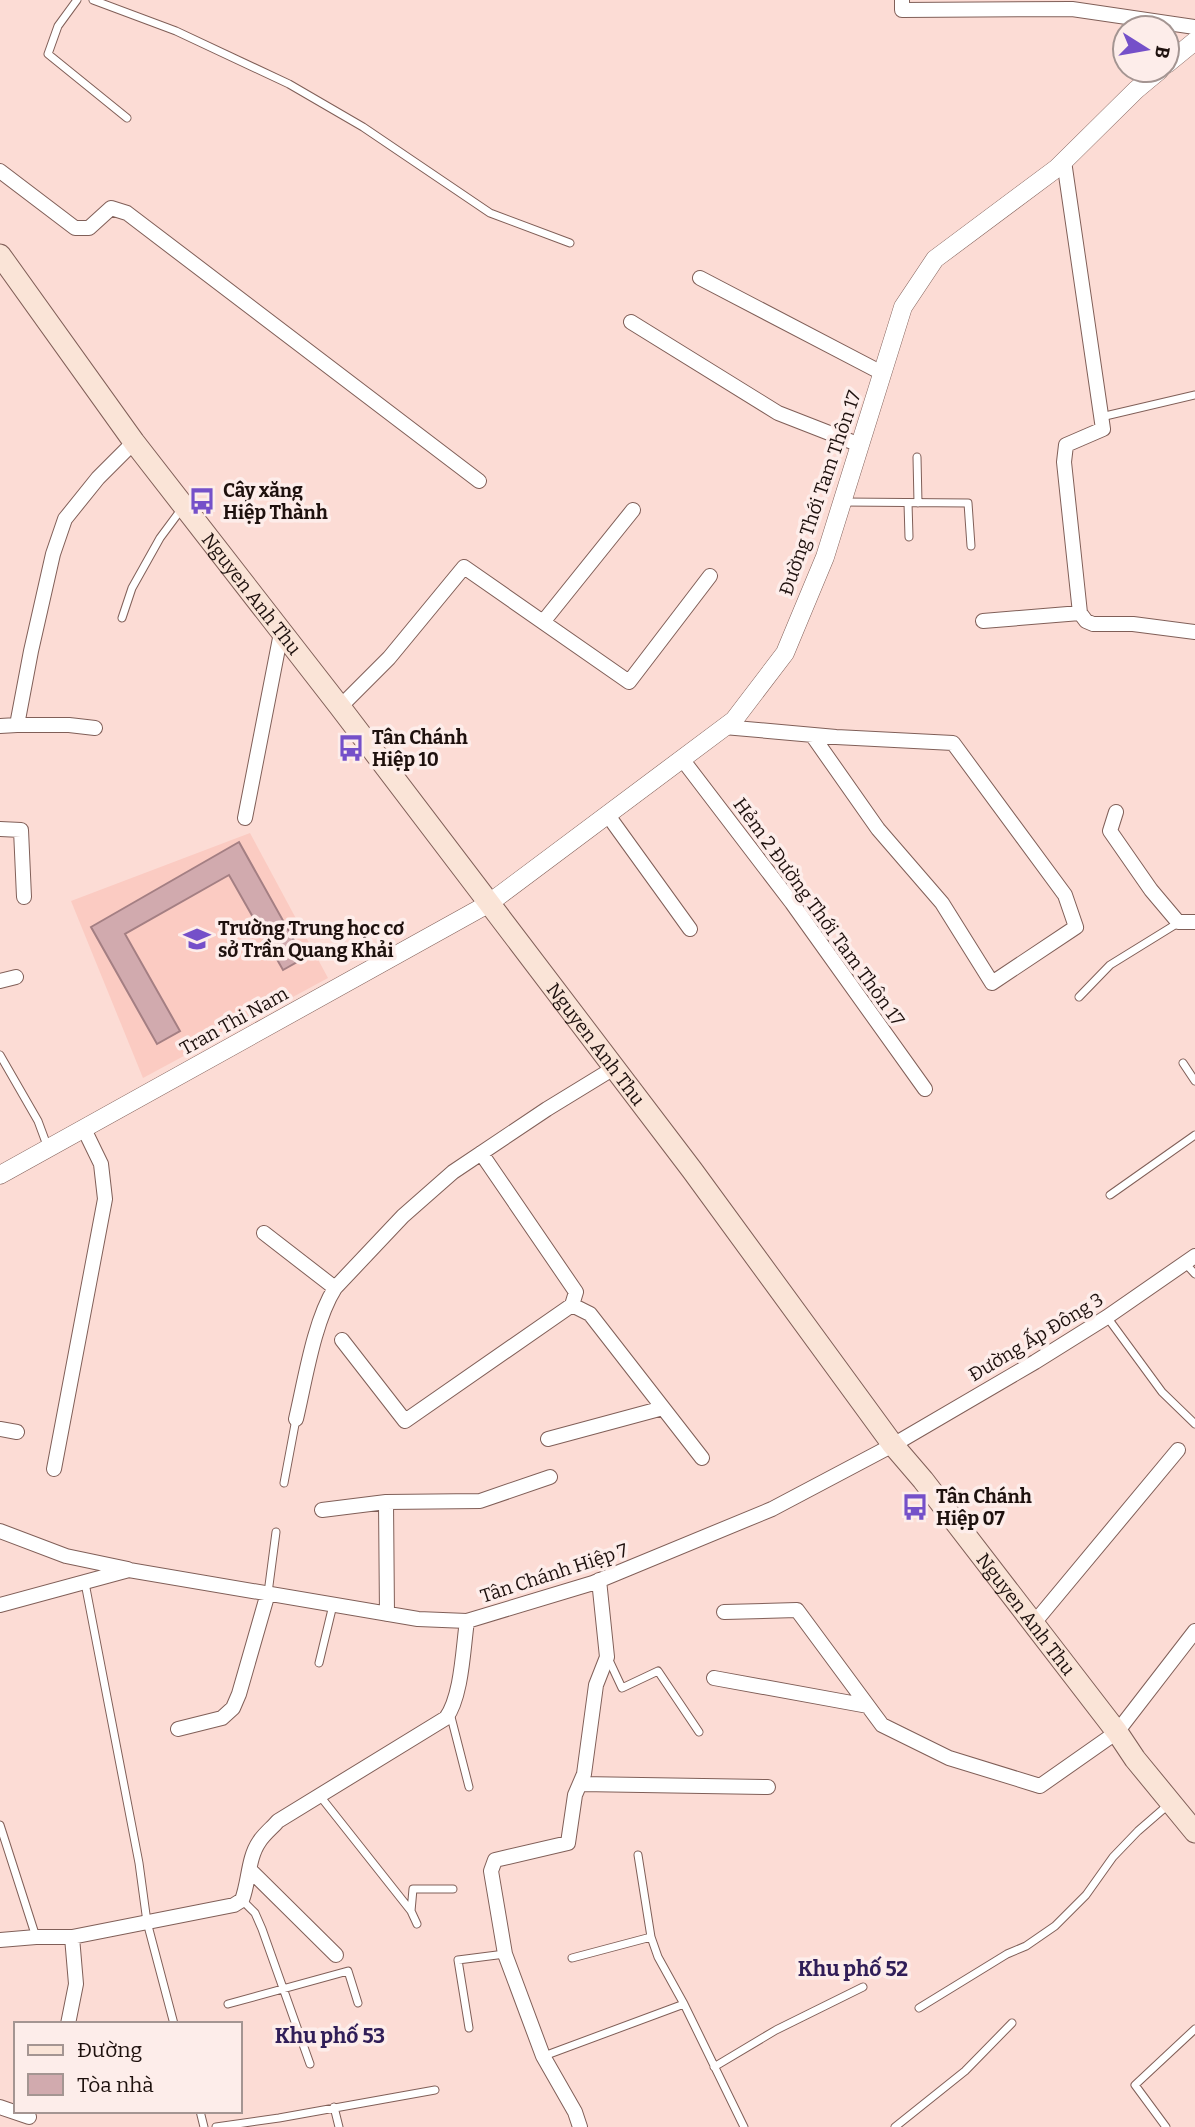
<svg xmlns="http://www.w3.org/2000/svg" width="1195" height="2127" font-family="Bitter,serif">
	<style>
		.built { fill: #fbcbc2 }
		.building { fill: #d1aaae; stroke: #a47f83; stroke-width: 2 }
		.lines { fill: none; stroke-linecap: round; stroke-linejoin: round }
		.service-casing { stroke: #805f58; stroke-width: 9 }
		.minor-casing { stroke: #805f58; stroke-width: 16 }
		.tertiary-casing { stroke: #805f58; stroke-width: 19 }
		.secondary-casing { stroke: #805f58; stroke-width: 23 }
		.service { stroke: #fff; stroke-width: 7 }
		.minor { stroke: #fff; stroke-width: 14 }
		.tertiary { stroke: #fff; stroke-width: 18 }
		.secondary { stroke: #fae4d7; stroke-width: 21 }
		.labels { text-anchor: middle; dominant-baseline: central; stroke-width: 7; stroke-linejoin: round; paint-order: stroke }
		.poi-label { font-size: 19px; font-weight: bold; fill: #1e110e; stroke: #fdedea; text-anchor: start }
		.street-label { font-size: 19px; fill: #1e110e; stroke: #fdedea }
		.neighbourhood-label { font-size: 21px; font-weight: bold; fill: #301e58; stroke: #fdedea }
	</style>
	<rect width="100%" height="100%" fill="#fcdcd5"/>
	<!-- built -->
	<path class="built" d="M250 833 328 978 143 1078 71 901Z"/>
	<!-- building -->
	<path class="building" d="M239 842 304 958 283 970 229 875 125 934 180 1031 157 1044 91 927Z"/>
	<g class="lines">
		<defs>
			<path id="service" d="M77 0 58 26 48 54 127 118
				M93 0 176 31 289 84 363 127 490 213 570 243
				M1101 417 1195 395
				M917 457 918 503
				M843 502 968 503 971 546
				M908 503 909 537
				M122 618 132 588 160 538 183 507
				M1079 997 1110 965 1178 923
				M0 1055 38 1121 48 1148
				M1183 1063 1195 1081
				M1110 1195 1195 1135
				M1185 1263 1195 1274
				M1107 1317 1162 1392 1195 1424
				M284 1483 296 1419
				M85 1583 139 1863 147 1922 174 2024
				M268 1593 276 1532
				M608 1658 622 1688 658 1671 699 1732
				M319 1663 333 1605
				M450 1713 469 1787
				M320 1796 411 1911
				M0 1825 36 1937
				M638 1855 651 1937 658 1957 684 2004
				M242 1900 255 1913 262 1929 310 2064
				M417 1924 411 1911 413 1889H453
				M572 1958 651 1937
				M228 2004 348 1971 358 2003
				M919 2008 1007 1954 1026 1946 1055 1926 1086 1895 1113 1857 1138 1831 1168 1805
				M469 2028 458 1960 505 1954
				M544 2056 684 2004 744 2127
				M714 2067 776 2030 863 1987
				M334 2107 339 2127
				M200 2111 204 2127
				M216 2127 279 2118 435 2090
				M895 2127 965 2071 1012 2023
				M1166 2127 1135 2085 1195 2029"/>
			<path id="minor" d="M902 0V10L1072 9 1195 27
				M0 171 75 228H89L111 208 127 213 479 481
				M700 278 882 373
				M631 322 778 413 860 445
				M1080 613 1086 621 1093 624H1133L1195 632
				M983 621 1080 613 1064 462 1066 445 1103 429 1064 161
				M543 622 633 510
				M340 707 389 658 464 567 629 682 710 576
				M17 725H69L95 728
				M0 726 17 725 31 651 53 554 65 519 98 478 134 442
				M724 727 836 737 953 743 1065 895 1076 927 992 983 942 903 878 829 812 735
				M682 759 792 903 925 1089
				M1116 812 1110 831 1151 890 1178 922H1195
				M607 814 690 929
				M245 818 281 633
				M0 829 21 830 24 897
				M0 981 16 977
				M264 1233 335 1288
				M572 1305 590 1314 702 1458
				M342 1340 405 1421 572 1305 576 1292 481 1153
				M296 1419C305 1381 314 1321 335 1288L403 1216 453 1172 547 1109 614 1068
				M0 1429 17 1432
				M548 1439 663 1408
				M54 1469 105 1199 101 1164 84 1129
				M322 1510 386 1502
				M0 1531 66 1556 128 1569
				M0 1605 129 1570 418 1619 467 1621
				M724 1612 797 1610 882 1725 949 1758 1040 1786 1117 1732 1195 1631
				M387 1614 386 1502 480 1501 550 1477
				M1034 1623 1178 1450
				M714 1678 868 1706
				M178 1729 222 1718 233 1708 239 1694 268 1593
				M581 1784 768 1787
				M250 1870 336 1955
				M0 1940 36 1937H72L234 1905 242 1900C249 1882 248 1858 259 1842 264 1834 272 1828 278 1821L446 1718C462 1696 463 1648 467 1621L593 1583 772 1509 893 1445 1035 1362 1107 1317 1195 1256
				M68 2024 76 1984 72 1937
				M0 2107 29 2117
				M580 2127 575 2112 543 2056 505 1954 491 1871 495 1860 568 1843 575 1795 584 1774 596 1685 607 1657 599 1580"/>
			<path id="tertiary" d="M1167 64 1195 41
				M0 1175 488 904 734 720 785 653 825 557 903 307 935 259 1057 168 1136 90 1160 70"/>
			<g id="secondary">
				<path id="s1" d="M0 255 134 442 340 707 692 1170 893 1445 923 1480 1117 1732 1135 1759 1195 1832"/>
			</g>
		</defs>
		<!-- service casing -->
		<use href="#service" class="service-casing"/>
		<!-- minor casing -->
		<use href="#minor" class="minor-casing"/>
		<!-- tertiary casing -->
		<use href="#tertiary" class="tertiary-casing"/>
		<!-- secondary casing -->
		<use href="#secondary" class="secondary-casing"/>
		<!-- service -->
		<use href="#service" class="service"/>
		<!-- minor -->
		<use href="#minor" class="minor"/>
		<!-- tertiary -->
		<use href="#tertiary" class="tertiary"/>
		<!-- secondary -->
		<use href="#secondary" class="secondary"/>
	</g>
	<!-- icons -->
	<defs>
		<symbol id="bus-bare" viewBox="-9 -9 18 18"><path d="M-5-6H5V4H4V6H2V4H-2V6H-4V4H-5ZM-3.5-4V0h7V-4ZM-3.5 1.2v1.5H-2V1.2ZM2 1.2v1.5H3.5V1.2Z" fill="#7550c9" stroke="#fdedea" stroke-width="2.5" paint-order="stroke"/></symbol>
		<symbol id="school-bare" viewBox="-9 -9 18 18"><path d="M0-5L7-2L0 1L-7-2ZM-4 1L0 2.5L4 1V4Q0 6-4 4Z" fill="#7550c9" stroke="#fdedea" stroke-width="2.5" paint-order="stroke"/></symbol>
	</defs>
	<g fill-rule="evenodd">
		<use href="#bus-bare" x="183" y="482" width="38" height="38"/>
		<use href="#bus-bare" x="332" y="729" width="38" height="38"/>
		<use href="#school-bare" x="178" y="920" width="38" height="38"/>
		<use href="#bus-bare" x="896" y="1488" width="38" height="38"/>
	</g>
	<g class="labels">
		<!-- poi labels -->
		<g class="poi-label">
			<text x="223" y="490">Cây xăng<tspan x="223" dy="22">Hiệp Thành</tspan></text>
			<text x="372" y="737">Tân Chánh<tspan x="372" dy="22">Hiệp 10</tspan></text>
			<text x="218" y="928">Trường Trung học cơ<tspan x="218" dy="22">sở Trần Quang Khải</tspan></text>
			<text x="936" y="1496">Tân Chánh<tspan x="936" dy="22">Hiệp 07</tspan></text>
		</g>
		<!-- street labels -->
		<g class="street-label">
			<text transform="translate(820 493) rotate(-71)">Đường Thới Tam Thôn 17</text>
			<text stroke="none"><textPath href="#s1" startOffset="422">Nguyen Anh Thu</textPath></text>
			<text transform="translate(819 912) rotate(54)">Hẻm 2 Đường Thới Tam Thôn 17</text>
			<text transform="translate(234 1021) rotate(-29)">Tran Thi Nam</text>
			<text stroke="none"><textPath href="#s1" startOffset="989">Nguyen Anh Thu</textPath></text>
			<text transform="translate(1036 1337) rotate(-31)">Đường Ấp Đông 3</text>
			<text transform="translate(554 1573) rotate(-18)">Tân Chánh Hiệp 7</text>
			<text stroke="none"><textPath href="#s1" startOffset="1703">Nguyen Anh Thu</textPath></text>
		</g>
		<!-- neighbourhood labels -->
		<g class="neighbourhood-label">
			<text x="853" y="1969">Khu phố 52</text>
			<text x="330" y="2036">Khu phố 53</text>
		</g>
	</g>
	<!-- legend -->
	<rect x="14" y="2022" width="228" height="91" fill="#fdedea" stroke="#a49592" stroke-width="2"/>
	<rect x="28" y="2045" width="35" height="10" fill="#fae4d7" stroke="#a49592" stroke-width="2"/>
	<text x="77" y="2057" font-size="21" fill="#1e110e">Đường</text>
	<rect x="28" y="2074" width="35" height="21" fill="#d1aaae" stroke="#a49592" stroke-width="2"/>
	<text x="77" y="2092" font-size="21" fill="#1e110e">Tòa nhà</text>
	<!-- north arrow -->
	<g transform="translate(1146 49) rotate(101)"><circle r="33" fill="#fdedea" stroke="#a49592" stroke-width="2"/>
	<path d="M0-5L12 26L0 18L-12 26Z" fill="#7550c9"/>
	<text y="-10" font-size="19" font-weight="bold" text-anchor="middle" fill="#1e110e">B</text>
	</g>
</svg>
